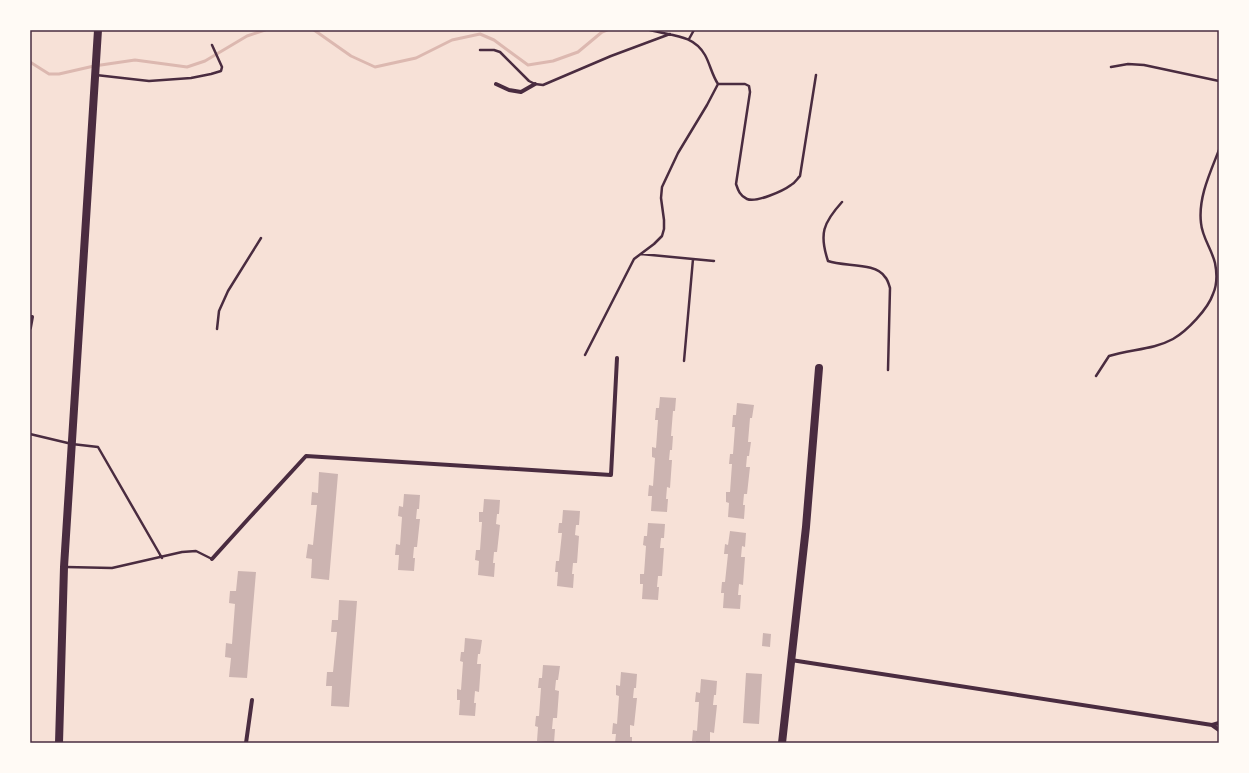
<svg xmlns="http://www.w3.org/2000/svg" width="1249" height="773" font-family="'Space Grotesk',sans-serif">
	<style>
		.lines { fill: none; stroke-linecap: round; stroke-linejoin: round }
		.stream { stroke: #dcb8b0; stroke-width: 3 }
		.building { fill: #ccb4b1 }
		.service { stroke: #4a2c40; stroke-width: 2.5 }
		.minor { stroke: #4a2c40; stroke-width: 4 }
		.secondary { stroke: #4a2c40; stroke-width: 8 }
		.neatline { fill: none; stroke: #4a2c40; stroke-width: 1.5 }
	</style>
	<rect width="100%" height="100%" fill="#f7e1d7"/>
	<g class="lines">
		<!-- stream -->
		<path class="stream" d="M314 30 351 56 375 67 416 58 452 40 480 34 494 40 528 65 553 61 578 52 602 32 607 30
			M30 62 49 74H59L94 66 135 60 187 67 205 61 247 36 265 30"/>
	</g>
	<!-- building -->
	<path class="building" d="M660 397 676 398 675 411H673L671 436H673L672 450H670L669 460H672L670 488 667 487 666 499H668L667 512 651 511 652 496H648L649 485 653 486 655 458 652 457V447L656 448 658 420H655L656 408H659Z
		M737 403 754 405 752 418H750L748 442H751L749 456H747L746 467H750L747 494H744L743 505H745L744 519 728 517 729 503 726 502V492H730L732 464H729L730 454H733L735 427H732L733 415H736Z
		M319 472 338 474 329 580 311 578 312 559 306 558 308 544 313 545 317 505H311L312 492 318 493Z
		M404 494 420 495 419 509H417L416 519H420L417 547H414L413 558H415L414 571 398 570 399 555H395L396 544 400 545 402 517 398 516 399 506 403 507Z
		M484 499 500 500 499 514H497L496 524 500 525 497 552H494L493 563H495L494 577 478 575 479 561 475 560 476 550H480L482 522H479V512H483Z
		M563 510 580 511 579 525H576L575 535 579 536 577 563H573L572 574H574L573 588 557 586 558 572H555L556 561H559L562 533H558L559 523H562Z
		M648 523 665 524 664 538H661L660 548H664L662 576H658L657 587H659L658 600 642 599 643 584H640V574H644L646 546 643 545 644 536H647Z
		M730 531 746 533 745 547 742 546 741 557H745L743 585 739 584 738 595H741L740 609 723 608 724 593H721L722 582H725L728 554H724L725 544 728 545Z
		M238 571 256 572 247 678 229 677 231 658 225 657 226 643 232 644 235 604 229 603 230 591H236Z
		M339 600 357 601 349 707 331 706 332 686H326L327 672H333L337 632H331L332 620H338Z
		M763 633 771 634 770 647 762 646Z
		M465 638 482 640 480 654H478L477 664H481L479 692 475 691 474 703H476L475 716 459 715 460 700H457V689L461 690 463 662 460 661 461 652H464Z
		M543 665 560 666 558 680H556L555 690 559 691 557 718H553L552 729H555L554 743 537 741 538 727 535 726 536 716H539L541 688H538L539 678H542Z
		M621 672 637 674 636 688H634L633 698H637L634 726 630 725V737H632V743H615L616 734H612L613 723 617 724 619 696 616 695V685L620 686Z
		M746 673 762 674 759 724 743 723Z
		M701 679 717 681 716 695H714L713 705H717L714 733 710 732V743H696V741H692L693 730 697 731 699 702H695L696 692 700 693Z"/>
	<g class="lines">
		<!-- service -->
		<path class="service" d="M650 30C671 36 693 34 705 55 710 64 712 75 718 84H745L749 86 750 92 736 184C738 190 740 196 747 199 756 203 783 191 791 185 795 183 797 179 800 176L816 75
			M689 39 694 30
			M480 50H494L500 52 529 81 535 84 543 85 611 56 670 34
			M1111 67 1128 64 1144 65 1219 81
			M96 75 149 81 191 78 211 74 221 71 222 67 212 45
			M842 202C823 223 819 234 828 261 844 267 876 262 885 277 888 280 889 285 890 288L888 370
			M641 254 693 259 684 361
			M693 259 714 261
			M217 329 219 311 228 291 261 238
			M585 355 634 259 654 244 662 236 664 229V220L661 198 662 187 678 153 707 105 718 84
			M1096 376 1109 356C1130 349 1153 350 1173 339 1187 331 1208 309 1213 294 1217 285 1217 273 1215 263 1212 250 1202 237 1201 223 1198 198 1210 173 1219 150
			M30 434 72 444 98 447 162 558
			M66 567 112 568 182 552 196 551 212 559"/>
		<!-- minor -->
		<path class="minor" d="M496 84 509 90 521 92 535 84
			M30 328 32 317
			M212 559 250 517 306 456 611 475 617 358
			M791 660 1212 725 1219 723
			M1212 725 1219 730
			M246 743 252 700"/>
		<!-- secondary -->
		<path class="secondary" d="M59 743 64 567 98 30
			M782 743 806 527 819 368"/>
	</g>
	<!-- border -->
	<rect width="1249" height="773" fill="none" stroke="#fffaf5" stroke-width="62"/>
	<rect x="31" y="31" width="1187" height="711" class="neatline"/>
</svg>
